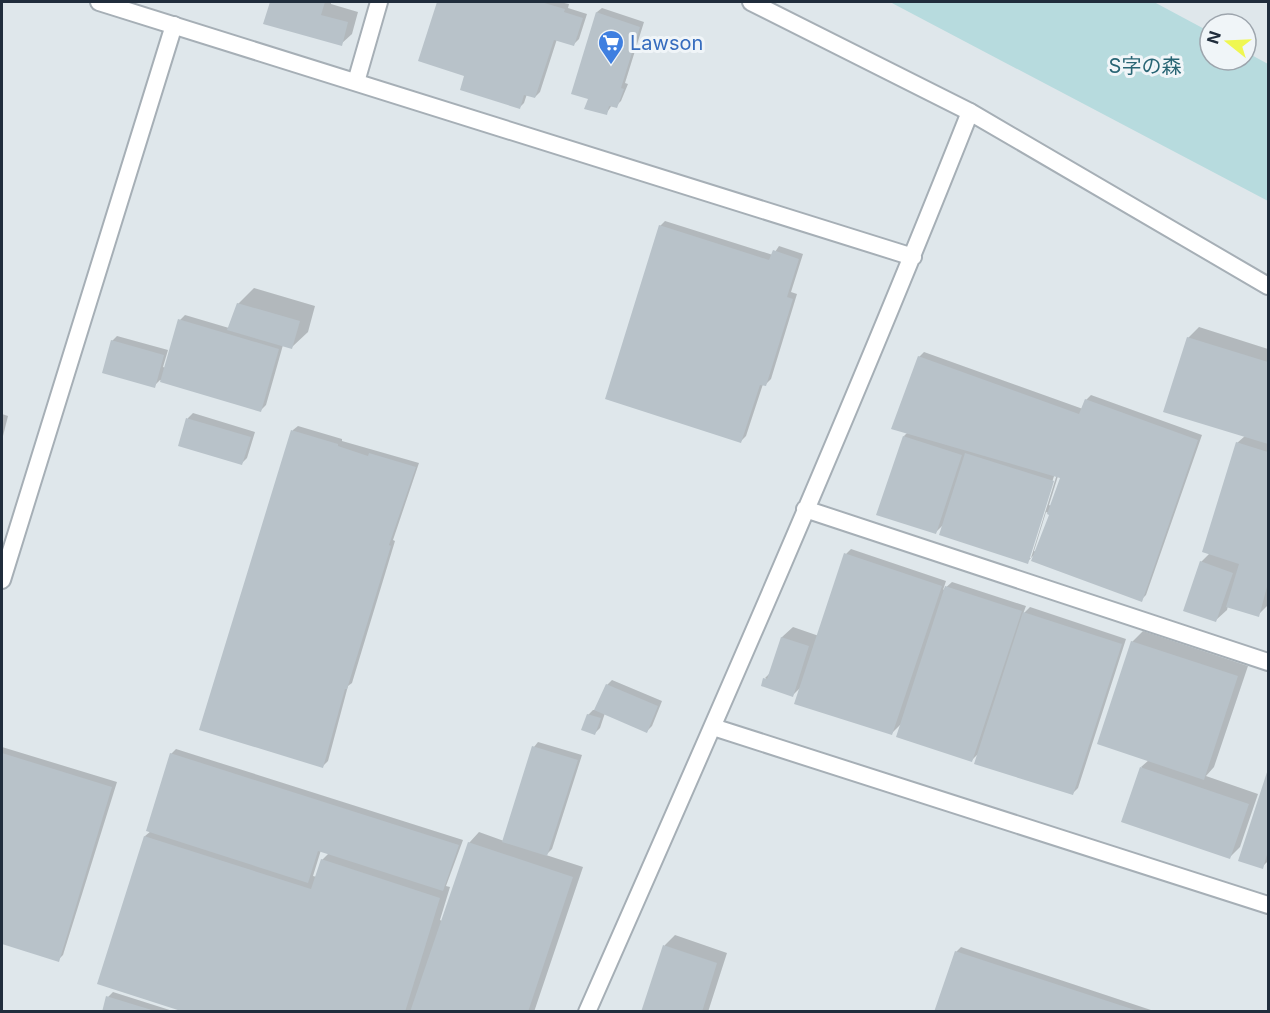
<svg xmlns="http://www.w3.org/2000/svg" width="1270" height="1013" font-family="Inter,'Noto Sans JP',sans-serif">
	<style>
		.green { fill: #b7dbde }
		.shadow { fill: #0003; fill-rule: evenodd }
		.building { fill: #b8c2c9 }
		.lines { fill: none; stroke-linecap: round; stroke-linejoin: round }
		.minor-casing { stroke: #a6afb6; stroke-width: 20 }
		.tertiary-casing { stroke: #a6afb6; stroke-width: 20 }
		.minor { stroke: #fff; stroke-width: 16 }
		.tertiary { stroke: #fff; stroke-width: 16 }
		.labels { text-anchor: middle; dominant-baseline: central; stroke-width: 6; stroke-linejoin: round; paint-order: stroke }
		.shop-label { font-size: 20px; fill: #366cbe; stroke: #f0f5f8; text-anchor: start }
		.park-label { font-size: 20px; fill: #286574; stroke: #f0f5f8 }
	</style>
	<rect width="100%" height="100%" fill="#dfe7eb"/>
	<!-- green -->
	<path class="green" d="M890 2H1154L1210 32V60H1246V52L1268 64V201Z"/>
	<!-- shadow -->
	<path class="shadow" d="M271 2H331V4L358 12 352 34 341 44 265 23Z
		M439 2H560L569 4 568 8 587 14 579 39 574 44 557 39 540 92 535 97 527 94 524 103 519 108 466 75 420 60Z
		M602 8 644 22 625 83 628 84 621 101 616 106 612 105 606 114 597 12Z
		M665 221 773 255 779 246 803 254 791 292 797 294 771 379 766 384H763L746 436 741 441 660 226Z
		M254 288 315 306 308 332 292 347 283 345 266 405 261 410 160 380 154 386 112 341 117 336 168 350 163 367 166 368 180 320 185 315 229 328 238 304Z
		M1199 327 1268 349V605L1258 615 1228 606 1227 610 1216 620 1201 562 1210 553 1237 443 1245 436 1188 338Z
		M924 352 1083 409 1086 400 1091 395 1202 435 1146 595 1141 600 1036 553 1027 562 945 523 936 532 904 436 908 432 919 357ZM1055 473 1057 474 1031 558H1028ZM1058 476 1062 477 1051 506 1049 505ZM1046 512 1051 514 1036 552 1034 551Z
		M193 413 255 432 247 458 242 463 180 445 188 418Z
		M2 414 8 416 2 440Z
		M298 426 342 439V441L419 463 393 540 395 541 352 683 348 686 328 761 323 766 201 729 293 430Z
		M851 549 946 581 943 590 952 582 1026 606 1023 614 1030 607 1126 639 1078 788 1073 793 980 752 972 760 901 724 892 733 801 687 793 695 765 678 770 673 782 637 793 627 819 636 846 554Z
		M1143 631 1248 666 1214 767 1206 776 1258 794 1240 847 1230 857 1141 767 1149 760 1132 642Z
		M612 680 662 701 652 726 647 731 605 713 600 728 595 733 588 715 593 710H596L607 685Z
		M538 742 582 755 552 849 546 855 583 867 534 1012H189L145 836 151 831 171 754 176 749 463 840 446 886 450 887 440 920 442 921 469 843 479 832 504 841 534 747ZM321 850 329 853 322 860 317 877 313 876Z
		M2 747 117 782 63 955 58 960 2 943Z
		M1268 772V861L1262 867 1240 860Z
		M675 935 727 953 708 1012H643L665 945Z
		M961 947 1157 1012H936L956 952Z
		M113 992 176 1012H103L108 997Z"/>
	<!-- building -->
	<path class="building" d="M270 2H325L321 15 348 22 342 46 263 24Z
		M437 2H541L565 9 564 12 583 18 574 46 554 40 535 98 524 95 520 109 460 90 464 76 418 61Z
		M596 12 640 27 621 88 624 89 617 108 609 106 607 115 584 109 588 99 571 94Z
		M659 225 769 260 773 250 799 259 787 297 793 299 766 386 760 385 741 443 605 399Z
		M237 303 300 321 292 349 227 330Z
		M178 319 279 349 261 412 160 382Z
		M1187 337 1268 362V444L1163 412Z
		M111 340 164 355 155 388 102 373Z
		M918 356 1079 414 1085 399 1198 440 1142 602 1031 561 1049 515 1047 514 1060 478 891 429Z
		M186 418 251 437 242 465 178 446Z
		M291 430 338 444V446L368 456 369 453 416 467 389 545 391 546 347 689H345L323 768 199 730Z
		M903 436 962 455 936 534 876 515Z
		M1236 442 1268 452V583L1259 617 1226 607 1239 564 1202 552Z
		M965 453 1054 481 1028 564 939 535Z
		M844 553 942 586 892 735 794 704Z
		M1200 561 1233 573 1216 622 1183 611Z
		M945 586 1022 611 972 762 896 737Z
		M1023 612 1122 644 1073 795 974 764Z
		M781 637 809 646 793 697 761 686 763 678 767 679Z
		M1131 641 1238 676 1204 780 1097 744Z
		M606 684 658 706 647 733 594 710Z
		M587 714 601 718 595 735 581 730Z
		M532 746 578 760 547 856 502 842Z
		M2 753 112 787 59 962 2 944Z
		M170 753 459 845 443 891 318 851 308 883 146 831Z
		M1140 767 1249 804 1230 859 1121 822Z
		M1268 769V851L1263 869 1238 861Z
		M144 836 311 889 321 859 440 898 405 1012H184L97 984Z
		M468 842 573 877 528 1012H410Z
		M663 945 717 963 702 1012H641Z
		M955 951 1138 1011V1012H934Z
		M106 996 155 1011V1012H102Z"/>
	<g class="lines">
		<defs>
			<path id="minor" d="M99 2 913 257
				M356 82 379 2
				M805 509 1268 662
				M713 727 1268 905
				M587 1012C719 713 850 415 970 112"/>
			<path id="tertiary" d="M751 2 970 112 1268 286
				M2 580 174 25"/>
		</defs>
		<!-- minor casing -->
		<use href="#minor" class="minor-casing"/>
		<!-- tertiary casing -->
		<use href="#tertiary" class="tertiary-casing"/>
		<!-- minor -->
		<use href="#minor" class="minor"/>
		<!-- tertiary -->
		<use href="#tertiary" class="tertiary"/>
	</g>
	<!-- icons -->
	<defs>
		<symbol id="supermarket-pin" viewBox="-11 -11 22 30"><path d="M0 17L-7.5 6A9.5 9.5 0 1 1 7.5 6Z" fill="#3f7fe0" stroke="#f0f5f8"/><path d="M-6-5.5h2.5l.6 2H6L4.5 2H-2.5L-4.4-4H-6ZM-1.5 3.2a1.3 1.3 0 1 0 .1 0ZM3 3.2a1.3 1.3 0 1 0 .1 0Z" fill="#fff"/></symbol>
	</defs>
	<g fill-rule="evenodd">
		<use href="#supermarket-pin" x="596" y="28" width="30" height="40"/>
	</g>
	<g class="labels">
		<!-- shop labels -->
		<g class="shop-label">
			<text x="630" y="43">Lawson</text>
		</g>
		<!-- park labels -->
		<g class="park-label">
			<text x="1145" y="66">S字の森</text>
		</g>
	</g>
	<!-- border -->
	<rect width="1270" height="1013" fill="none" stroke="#202d3c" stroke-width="6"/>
	<!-- north arrow -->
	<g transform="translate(1228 42) rotate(288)"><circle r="28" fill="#f0f5f8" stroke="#9da5ad" stroke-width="1.5"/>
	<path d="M0-4.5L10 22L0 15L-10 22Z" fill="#eff751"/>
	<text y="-9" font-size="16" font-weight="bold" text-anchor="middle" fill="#202d3c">N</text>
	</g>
</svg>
